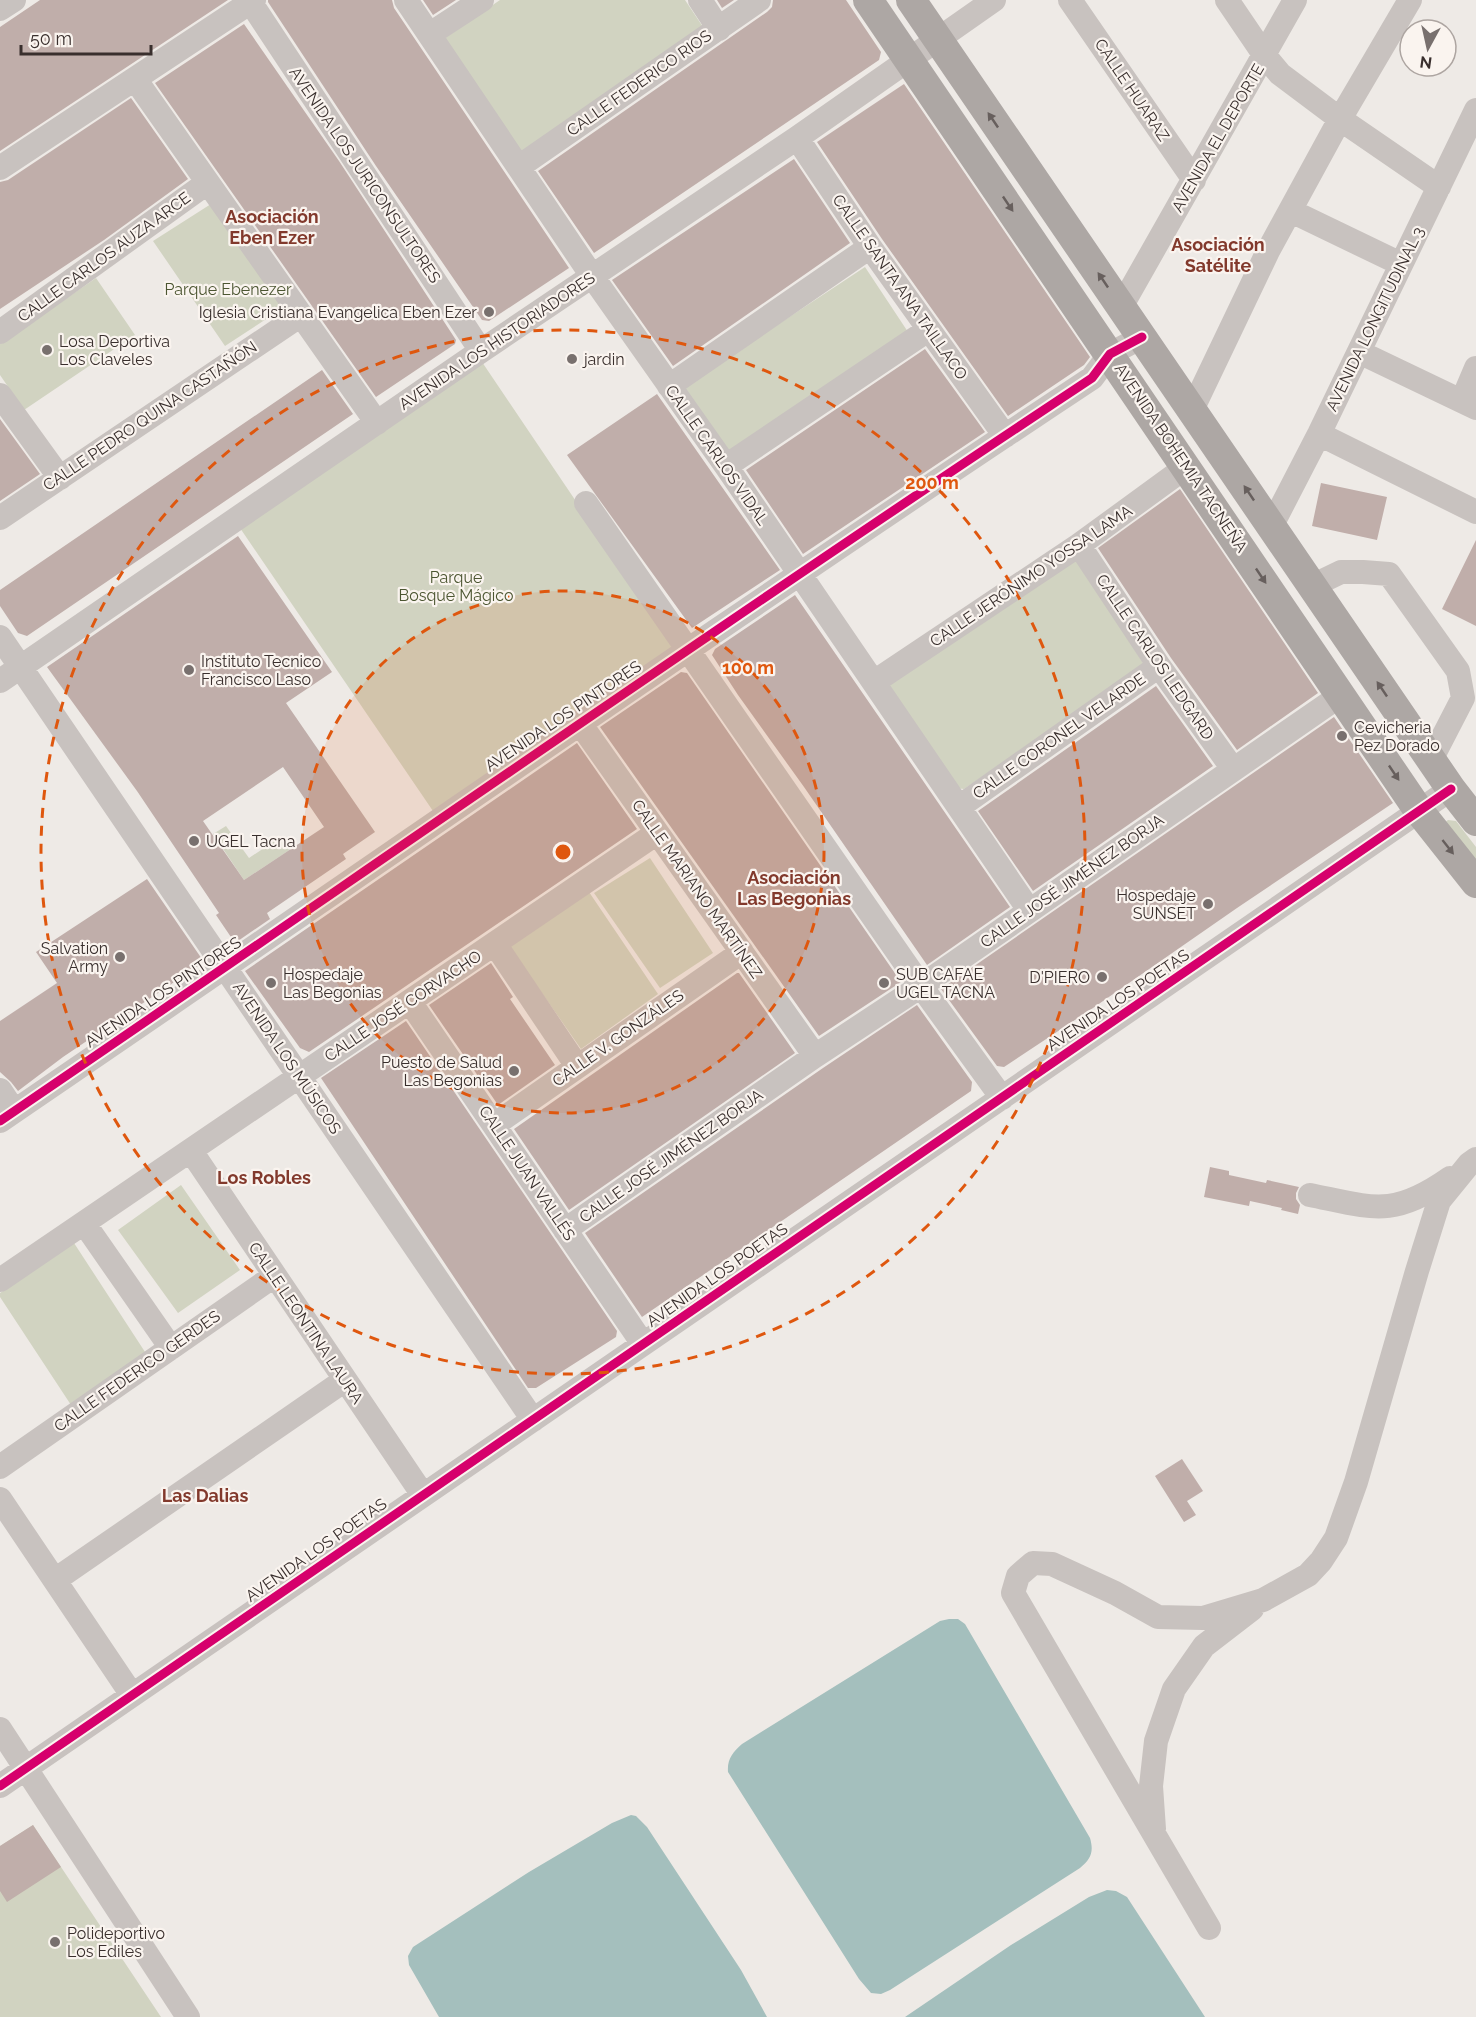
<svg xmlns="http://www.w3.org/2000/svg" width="1476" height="2017" font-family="Raleway,sans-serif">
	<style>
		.green { fill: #d1d3c1 }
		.water { fill: #a4bfbd }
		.building { fill: #c0aeaa; fill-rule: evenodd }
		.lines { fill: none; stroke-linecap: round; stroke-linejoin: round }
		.minor { stroke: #c8c2bf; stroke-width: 24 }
		.major { stroke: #ada7a4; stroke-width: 30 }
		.cycleway-casing { stroke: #faf4ef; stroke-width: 13 }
		.cycleway { stroke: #d6006c; stroke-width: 9 }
		.oneway { fill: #675f5d }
		.ring { fill: none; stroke: #df570e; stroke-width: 3; stroke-dasharray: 10 8 }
		.poi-dot { fill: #78706e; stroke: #faf4ef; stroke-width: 2 }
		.labels { text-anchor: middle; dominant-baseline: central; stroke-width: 4.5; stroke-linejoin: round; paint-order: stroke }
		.street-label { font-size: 16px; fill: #392f2d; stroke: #faf4ef }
		.park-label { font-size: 16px; fill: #4c5632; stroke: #faf4ef }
		.poi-label { font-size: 16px; fill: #392f2d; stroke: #faf4ef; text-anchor: start }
		.neighbourhood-label { font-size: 18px; font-weight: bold; fill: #82392c; stroke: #faf4ef }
		.centre { fill: #df570e; stroke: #faf4ef; stroke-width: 3 }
		.ring-label { font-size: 18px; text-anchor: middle; font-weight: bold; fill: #df570e; stroke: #faf4ef; stroke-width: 4.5; stroke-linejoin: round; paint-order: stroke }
	</style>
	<rect width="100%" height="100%" fill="#eeeae6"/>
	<!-- green -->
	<path class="green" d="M500 0H685L705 30 519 155 442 40Z
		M211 204 283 308 225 346 153 241Z
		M865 267 910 335 728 455 683 387Z
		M96 278 135 335 24 410 0 375V344Z
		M482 362 675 648 433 811 240 528Z
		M1079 558 1145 666 964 789 955 788 887 690 890 683Z
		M1448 820 1456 821 1476 847V876L1442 825Z
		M226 826 249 858 282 836 291 849 244 880 213 834Z
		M650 858 713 953 660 988 594 893Z
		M589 892 658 994 581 1049 509 946Z
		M181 1185 240 1270 178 1313 118 1230Z
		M74 1243 147 1355 71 1405 0 1297V1293Z
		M33 1825 161 2017H0V1846Z"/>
	<!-- water -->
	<path class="water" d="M949 1619H958L965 1624 1090 1838C1094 1852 1091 1859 1080 1868L890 1990 881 1994 871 1993 859 1979 728 1772C727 1759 733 1752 742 1744L940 1621Z
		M631 1815 636 1816 647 1827 741 1970 767 2017H439L409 1965 408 1956 413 1947 529 1872 612 1823Z
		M1107 1890 1116 1891 1127 1897 1205 2017H905L1011 1945 1089 1897Z"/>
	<!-- building -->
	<path class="building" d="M40 0H228L0 151V27Z
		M268 0H392L394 8 569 268 489 321 482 320 376 166 268 2Z
		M423 0H456L433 15Z
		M717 0H734L722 8Z
		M773 0H846L881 52 879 60 594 253 538 171 767 12 772 7Z
		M244 24 339 161 456 340 455 344 376 397 155 83Z
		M904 84 1090 357 1084 365 1008 416 882 239 817 142Z
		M131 98 188 179 104 240 0 309V182L8 180Z
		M794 159 850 243 673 366 612 280Z
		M925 349 985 432 803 554 746 470Z
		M322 370 353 414 27 636 18 633 0 606V590Z
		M657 394 780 570 692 628 567 455Z
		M0 419 40 474 0 501Z
		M1321 483 1387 497 1377 540 1312 526Z
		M1180 489 1318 693 1237 750 1171 658 1098 548Z
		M238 536 332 672 286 703 375 832 343 854 346 859 267 913 270 919 235 943 216 915 219 913 137 791 47 667ZM283 767 324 827 244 880 203 821Z
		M1476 540V626L1442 609Z
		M795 595 1010 907 927 965 804 787 738 695 712 655 715 649Z
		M681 672 687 673 901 982 819 1036 600 727Z
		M1156 686 1213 766 1033 891 978 811Z
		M1334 717 1393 803 1237 908 1093 1008 1004 1067 997 1066 941 989Z
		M577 743 637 829 309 1052 300 1048 245 971Z
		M147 879 204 962 63 1057 18 1091 11 1082 0 1072V1021L57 983 36 952Z
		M491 963 513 997 510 999 555 1065 498 1105 429 1005Z
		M737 973H739L795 1053 569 1210 514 1129Z
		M917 1005 972 1082 971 1091 642 1317 585 1233 823 1068Z
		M406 1021 617 1331 616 1337 536 1388H528L321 1078Z
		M1210 1167 1229 1171V1175L1266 1183 1267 1180 1299 1187 1296 1193V1199L1300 1205 1298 1214 1281 1210 1282 1208 1250 1201 1249 1206 1204 1197Z
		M1182 1459 1203 1491 1187 1501 1196 1515 1184 1522 1155 1476Z
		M33 1825 61 1867 7 1902 0 1891V1846Z"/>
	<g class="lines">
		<!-- minor -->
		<path class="minor" d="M249 0 481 351
			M406 0 592 276 726 466 1029 910
			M700 0 719 29
			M1070 0 1194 180
			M1227 0 1265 56 1280 74 1340 119 1439 187
			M0 9 14 0
			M430 34 482 0
			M135 79 377 423
			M797 138 870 247 1005 436
			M520 166 759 0
			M0 168 254 0
			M1291 211 1401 264
			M1121 307 1295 0
			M0 332 207 183
			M1359 352 1476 408
			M669 386 870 247
			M0 395 60 478
			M1462 401 1476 368
			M1192 410 1268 251 1340 119 1410 0
			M1319 434 1476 512
			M726 466 928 330
			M586 503 921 986 1002 1098
			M0 518 301 315
			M1271 527 1319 434 1476 110
			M1079 545 1159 666 1233 769
			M1312 586 1341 572H1363L1389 574 1458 671 1463 698 1431 760
			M0 637 533 1420
			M0 681 481 351 797 138 994 0
			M874 682 1079 545 1186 467
			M579 722 815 1056
			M959 807 1159 666
			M495 944 577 1066
			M410 1002 643 1344
			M0 1090 14 1111
			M0 1121C364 873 725 621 1092 378L1110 354 1142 337
			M494 1125 742 952
			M191 1151 423 1495
			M1310 1195C1374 1208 1393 1218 1450 1178
			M84 1223 171 1348
			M565 1230 815 1056 921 986 1341 695
			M0 1280 657 833
			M0 1467 274 1276
			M0 1499 132 1695
			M55 1580 345 1380
			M0 1729 188 2017
			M0 1786 1451 789
			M1154 1829 1151 1786 1156 1741 1174 1689 1204 1646 1252 1609
			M1209 1928 1013 1593 1018 1576 1033 1563 1052 1564 1115 1593 1158 1617 1203 1618 1263 1600 1308 1575 1321 1561 1336 1538 1356 1482 1417 1271 1439 1201 1469 1164 1476 1159"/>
		<!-- major -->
		<path class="major" d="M868 0 1419 811 1476 883
			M911 0 1451 789 1476 821"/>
		<defs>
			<path id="cycleway" d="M0 1121C364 873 725 621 1092 378L1110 354 1142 337
				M0 1786 1451 789"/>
		</defs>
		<!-- cycleway casing -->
		<use href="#cycleway" class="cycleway-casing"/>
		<!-- cycleway -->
		<use href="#cycleway" class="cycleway"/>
	</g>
	<!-- one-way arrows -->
	<defs><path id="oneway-solid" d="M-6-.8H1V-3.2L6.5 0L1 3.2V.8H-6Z" transform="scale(1.5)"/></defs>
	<g class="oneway">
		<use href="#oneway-solid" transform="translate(993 120) rotate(-124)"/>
		<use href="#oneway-solid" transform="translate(1008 204) rotate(56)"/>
		<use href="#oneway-solid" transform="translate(1103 280) rotate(-124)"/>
		<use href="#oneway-solid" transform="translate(1249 493) rotate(-124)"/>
		<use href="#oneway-solid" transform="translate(1261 576) rotate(56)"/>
		<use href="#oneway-solid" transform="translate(1382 689) rotate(-124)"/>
		<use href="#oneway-solid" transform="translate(1394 773) rotate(56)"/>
		<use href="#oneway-solid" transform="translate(1448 847) rotate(52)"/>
	</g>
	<!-- distance rings -->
	<circle cx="563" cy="852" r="261" fill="#df570e" fill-opacity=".12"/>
	<g class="ring">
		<circle cx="563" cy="852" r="261"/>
		<circle cx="563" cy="852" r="522"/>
	</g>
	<!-- markers -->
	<g class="poi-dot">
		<circle cx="489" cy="312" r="6"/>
		<circle cx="47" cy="350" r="6"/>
		<circle cx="572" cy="359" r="6"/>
		<circle cx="189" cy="670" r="6"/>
		<circle cx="1342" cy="736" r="6"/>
		<circle cx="194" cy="841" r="6"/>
		<circle cx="1208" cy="904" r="6"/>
		<circle cx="120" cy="957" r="6"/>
		<circle cx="1102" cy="977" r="6"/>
		<circle cx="271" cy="983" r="6"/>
		<circle cx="884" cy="983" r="6"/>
		<circle cx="514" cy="1071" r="6"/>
		<circle cx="55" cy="1942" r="6"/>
	</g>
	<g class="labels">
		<!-- street labels -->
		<g class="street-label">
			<text transform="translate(639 83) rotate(-35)">CALLE FEDERICO RIOS</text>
			<text transform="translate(1132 90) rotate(56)">CALLE HUARAZ</text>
			<text transform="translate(1218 138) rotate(-60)">AVENIDA EL DEPORTE</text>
			<text transform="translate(365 175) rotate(56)">AVENIDA LOS JURICONSULTORES</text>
			<text transform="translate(104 257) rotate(-36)">CALLE CARLOS AUZA ARCE</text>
			<text transform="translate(900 287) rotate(55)">CALLE SANTA ANA TAILLACO</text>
			<text transform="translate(1375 319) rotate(-64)">AVENIDA LONGITUDINAL 3</text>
			<text transform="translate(497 341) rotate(-34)">AVENIDA LOS HISTORIADORES</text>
			<text transform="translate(150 416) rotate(-34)">CALLE PEDRO QUINA CASTAÑÓN</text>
			<text transform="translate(717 455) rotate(55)">CALLE CARLOS VIDAL</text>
			<text transform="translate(1181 458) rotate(56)">AVENIDA BOHEMIA TACNEÑA</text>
			<text transform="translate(1031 576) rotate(-34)">CALLE JERÓNIMO YOSSA LAMA</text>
			<text transform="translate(1155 657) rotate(56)">CALLE CARLOS LEDGARD</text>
			<text transform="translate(563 716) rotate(-34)">AVENIDA LOS PINTORES</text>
			<text transform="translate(1059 736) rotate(-35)">CALLE CORONEL VELARDE</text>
			<text transform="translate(1072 881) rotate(-35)">CALLE JOSÉ JIMÉNEZ BORJA</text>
			<text transform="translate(697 889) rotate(55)">CALLE MARIANO MARTÍNEZ</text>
			<text transform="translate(163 992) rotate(-34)">AVENIDA LOS PINTORES</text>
			<text transform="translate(1118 1000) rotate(-34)">AVENIDA LOS POETAS</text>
			<text transform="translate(403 1006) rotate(-34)">CALLE JOSÉ CORVACHO</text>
			<text transform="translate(618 1038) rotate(-35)">CALLE V. GONZÁLES</text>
			<text transform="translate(287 1058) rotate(56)">AVENIDA LOS MÚSICOS</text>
			<text transform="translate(671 1156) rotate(-35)">CALLE JOSÉ JIMÉNEZ BORJA</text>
			<text transform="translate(527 1173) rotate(56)">CALLE JUAN VALLÉS</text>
			<text transform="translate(717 1275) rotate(-35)">AVENIDA LOS POETAS</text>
			<text transform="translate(306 1323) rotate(56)">CALLE LEONTINA LAURA</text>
			<text transform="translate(137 1371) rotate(-35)">CALLE FEDERICO GERDES</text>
			<text transform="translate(316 1550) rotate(-35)">AVENIDA LOS POETAS</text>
		</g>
		<!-- park labels -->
		<g class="park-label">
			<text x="228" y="289">Parque Ebenezer</text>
			<text x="456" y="577">Parque<tspan x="456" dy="18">Bosque Mágico</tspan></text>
		</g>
		<!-- poi labels -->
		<g class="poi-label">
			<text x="477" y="312" text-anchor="end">Iglesia Cristiana Evangelica Eben Ezer</text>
			<text x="59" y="341">Losa Deportiva<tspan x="59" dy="18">Los Claveles</tspan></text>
			<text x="584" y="359">jardin</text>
			<text x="201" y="661">Instituto Tecnico<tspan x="201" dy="18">Francisco Laso</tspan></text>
			<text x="1354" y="727">Cevicheria<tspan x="1354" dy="18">Pez Dorado</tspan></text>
			<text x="206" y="841">UGEL Tacna</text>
			<text x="1196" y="895" text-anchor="end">Hospedaje<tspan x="1196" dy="18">SUNSET</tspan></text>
			<text x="108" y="948" text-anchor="end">Salvation<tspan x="108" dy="18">Army</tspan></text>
			<text x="283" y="974">Hospedaje<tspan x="283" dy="18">Las Begonias</tspan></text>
			<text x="896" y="974">SUB CAFAE<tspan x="896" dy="18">UGEL TACNA</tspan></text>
			<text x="1090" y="977" text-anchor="end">D'PIERO</text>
			<text x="502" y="1062" text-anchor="end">Puesto de Salud<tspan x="502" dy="18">Las Begonias</tspan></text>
			<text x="67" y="1933">Polideportivo<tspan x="67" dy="18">Los Ediles</tspan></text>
		</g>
		<!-- neighbourhood labels -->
		<g class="neighbourhood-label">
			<text x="272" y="216">Asociación<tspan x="272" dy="21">Eben Ezer</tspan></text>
			<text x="1218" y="244">Asociación<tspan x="1218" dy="21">Satélite</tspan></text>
			<text x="794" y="877">Asociación<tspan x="794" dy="21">Las Begonias</tspan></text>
			<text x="264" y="1177">Los Robles</text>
			<text x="205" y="1495">Las Dalias</text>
		</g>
	</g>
	<circle cx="563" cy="852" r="9" class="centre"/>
	<g class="ring-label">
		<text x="932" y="489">200 m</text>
		<text x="748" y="674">100 m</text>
	</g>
	<!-- north arrow -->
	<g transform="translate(1428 48) rotate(188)"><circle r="28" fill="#faf4ef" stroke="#ada5a1" stroke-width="1.5"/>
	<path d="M0-4.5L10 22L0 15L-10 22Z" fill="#78706e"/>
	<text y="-9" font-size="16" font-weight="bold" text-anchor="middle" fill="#392f2d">N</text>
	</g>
	<!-- scale -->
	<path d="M21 45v9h130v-9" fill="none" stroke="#392f2d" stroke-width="3"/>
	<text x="30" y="45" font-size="18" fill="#392f2d" stroke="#faf4ef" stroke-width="4.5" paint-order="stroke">50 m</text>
</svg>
